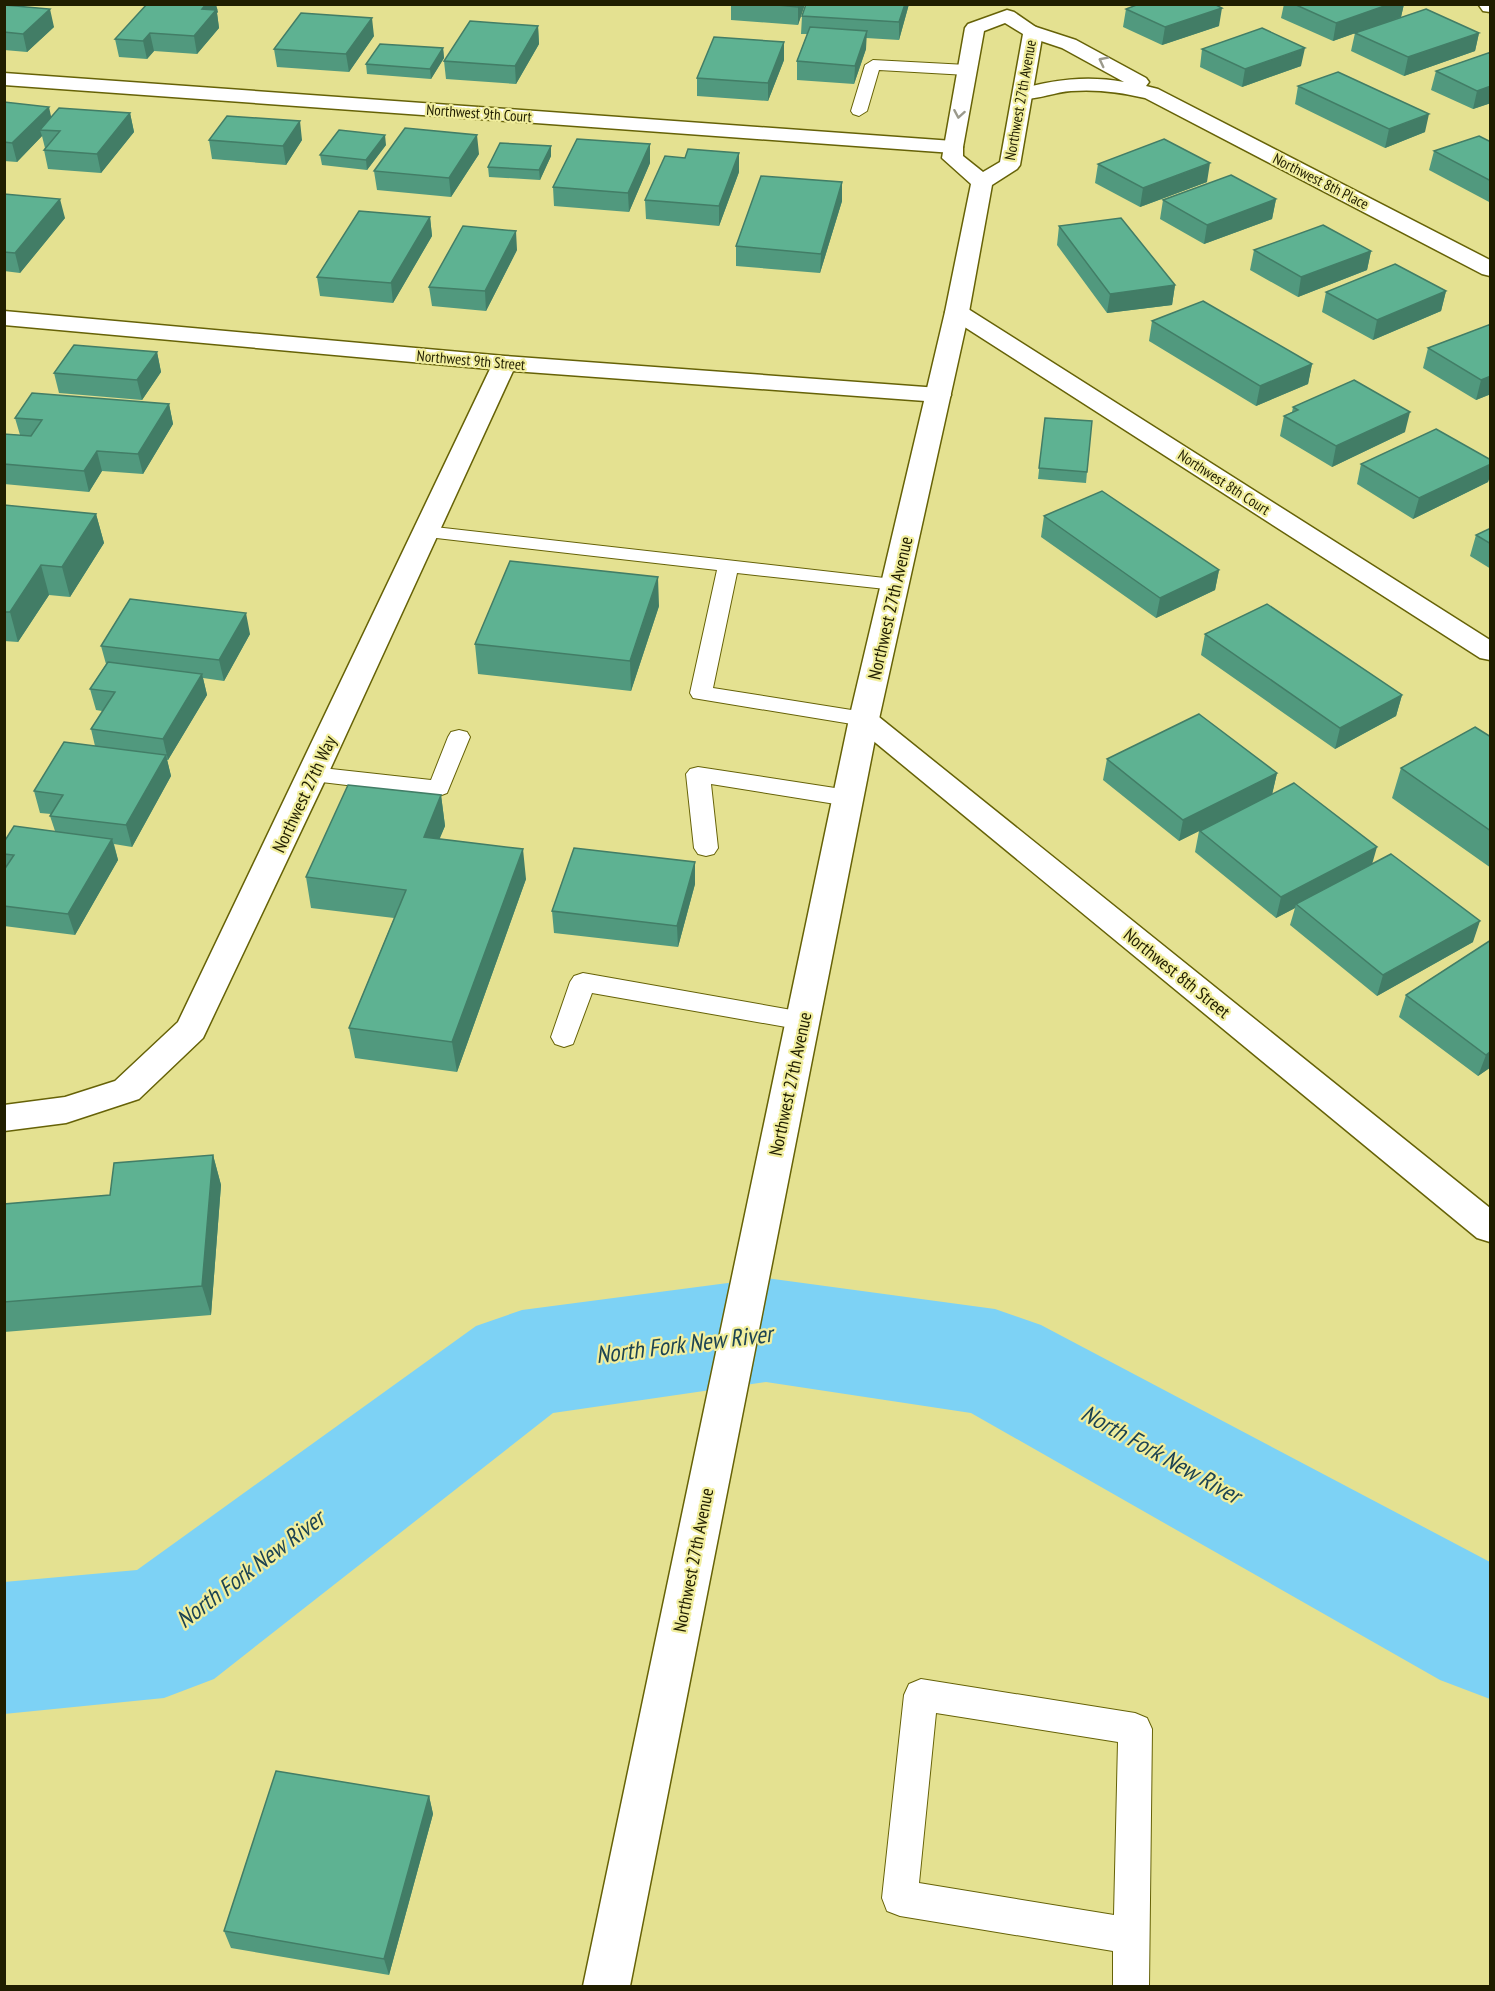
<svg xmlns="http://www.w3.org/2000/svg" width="1495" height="1991" font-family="'PT Sans Narrow',sans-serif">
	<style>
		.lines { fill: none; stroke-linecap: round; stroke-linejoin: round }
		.river { fill: #7dd2f5; fill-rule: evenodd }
		.service-casing { stroke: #666207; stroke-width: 2 }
		.minor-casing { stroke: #666207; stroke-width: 3 }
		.tertiary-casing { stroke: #666207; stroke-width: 3 }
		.service { fill: #fff; fill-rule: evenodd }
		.minor { fill: #fff; fill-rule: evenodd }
		.tertiary { fill: #fff; fill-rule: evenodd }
		.wall { fill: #51997e }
		.shaded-wall { fill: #427d66 }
		.building { fill: #5eb292; stroke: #427d66; stroke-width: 1.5 }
		.oneway { stroke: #9b9a8c }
		.labels { text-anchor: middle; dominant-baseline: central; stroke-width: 4.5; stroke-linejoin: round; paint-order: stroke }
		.far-street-label { font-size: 15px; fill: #201e00; stroke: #f1ee9e }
		.street-label { font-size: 18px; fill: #201e00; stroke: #f1ee9e }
		.near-water-label { font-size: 24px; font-style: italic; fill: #1c4352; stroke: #f1ee9e }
	</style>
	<rect width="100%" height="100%" fill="#e4e191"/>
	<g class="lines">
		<!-- river -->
		<path class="river" d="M766 1278 995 1309 1041 1325 1490 1562V1699L1440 1680 971 1413 766 1382 553 1413 214 1679 164 1698 4 1714V1582L137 1570 476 1326 522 1310Z"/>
		<defs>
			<path id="service" d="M873 60 967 65 975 70 967 75 879 70 867 111 859 116 853 114 851 111 865 65Z
				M426 526 902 580 905 584 902 588 895 590 737 573 713 688 864 712 872 714 875 719 872 724 864 726 693 698 690 693 717 570 419 536 416 532 419 528Z
				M459 730 467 732 470 737 447 793 439 796 313 781 305 779 301 774 305 769 313 767 431 780 448 737 451 732Z
				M698 767 848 790 856 793 860 798 856 803 848 806 711 784 718 848 714 854 706 856 698 854 694 848 686 774 690 769Z
				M583 973 803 1012 812 1014 816 1021 812 1028 803 1030 592 993 573 1044 564 1047 555 1044 551 1037 570 982 574 976Z
				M921 1679 1135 1713 1147 1718 1152 1729 1149 1986H1113V1951L900 1916 887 1911 882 1898 904 1695 909 1684ZM936 1713 1118 1742 1114 1915 919 1883Z"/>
			<path id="minor" d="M1478 4H1490V12L1483 11Z
				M1033 26 1076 40 1146 78 1149 82 1146 86 1158 89 1490 260V276L1482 274 1145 98C1120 92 1096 89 1071 91 1054 92 1032 102 1016 98L1013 94 1016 90C1052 80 1086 75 1124 82L1062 48 1026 36 1023 32 1026 28Z
				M4 73 953 141 960 143 963 147 960 151 953 153 4 85Z
				M957 305 965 307 1490 640V660L1480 658 949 317 945 312 949 307Z
				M4 311 505 356 939 388 948 390 951 395 948 400 939 402 513 371 328 774 203 1038 139 1099 66 1123 4 1131V1105L65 1097 115 1081 178 1022 490 369 4 325Z
				M864 710 874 713 1490 1208V1242L1477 1238 854 725 849 719 854 713Z"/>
			<path id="tertiary" d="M1007 10 1014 12 1043 32 1020 165 1017 169 992 185 969 312 879 719 630 1986H583L849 719 945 312 971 184 942 158 965 28 968 24ZM1005 23 1023 34 1000 162 983 172 963 156V147L984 31Z"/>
		</defs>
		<!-- service casing -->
		<use href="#service" class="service-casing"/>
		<!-- minor casing -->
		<use href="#minor" class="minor-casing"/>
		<!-- tertiary casing -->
		<use href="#tertiary" class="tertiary-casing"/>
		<!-- service -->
		<use href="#service" class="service"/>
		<!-- minor -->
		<use href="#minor" class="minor"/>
		<!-- tertiary -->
		<use href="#tertiary" class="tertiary"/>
	</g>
	<!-- wall -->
	<path class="wall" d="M731 4H805L798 25 731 20Z
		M909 4 899 40 866 38V49L854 84 797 80V61L807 34H801L802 16Z
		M1284 4H1404L1401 17 1479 33 1475 51 1404 76 1351 51 1355 33 1333 41 1281 18Z
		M4 5 54 27 27 52 4 50Z
		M1126 9 1219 26 1162 45 1123 27Z
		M218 12 217 13 219 28 197 54 154 51 147 59 119 57 115 39Z
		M538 26 539 44 516 84 446 79 444 61Z
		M374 36 349 72 277 67 274 49Z
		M784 42V60L768 101 697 96V78Z
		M443 48 444 58 431 79 367 74 366 64Z
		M1202 49 1301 66 1242 87 1200 67Z
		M1491 52V103L1473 109 1431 90 1436 71Z
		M1298 86 1425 132 1385 148 1295 104Z
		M4 102 51 117 130 113 134 132 101 173 48 169 44 150 45 148 42 136 17 162 4 161Z
		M209 140H302L286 165 212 159Z
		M1491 142V203L1429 170 1434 151Z
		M386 145 367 170 322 165 320 155Z
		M551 146V156L540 180 489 177 488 167Z
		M479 154 451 197 377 190 374 171Z
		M650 163 629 212 554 206 553 187Z
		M1098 164 1207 182 1140 207 1095 183Z
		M739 172 719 226 646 219 645 200Z
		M842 182V201L820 273 736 266V246Z
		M4 194 65 218 20 273 4 271Z
		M1276 199 1272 219 1204 244 1160 219 1163 200Z
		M430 217 432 236 393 303 320 296 317 277Z
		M1059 226 1175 285 1172 305 1107 313 1057 245Z
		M517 250 486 311 432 306 429 287Z
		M1254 250 1371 251 1367 270 1298 297 1250 270Z
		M1446 291 1441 311 1373 340 1322 312 1326 292Z
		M1152 321 1312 364 1308 384 1256 406 1149 341Z
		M1491 324V394L1476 400 1423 368 1428 348Z
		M157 352 161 372 142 400 59 393 54 373Z
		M169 404 173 424 143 474 102 471 89 492 4 484V434L20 435 15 418Z
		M1293 407 1405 432 1332 467 1280 436 1284 416 1292 412Z
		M1045 418 1087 472 1086 483 1038 479Z
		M1491 460V473L1488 482 1413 519 1357 484 1361 464Z
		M4 505 96 514 104 543 70 597 49 595 18 642 4 641Z
		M1044 516 1219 570 1215 590 1156 618 1041 537Z
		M1491 528V569L1470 556 1476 535Z
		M659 606 631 691 478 674 475 644Z
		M250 634 224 681 203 678 207 695 168 760H167L171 776 132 847 114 844 118 860 75 935 4 926V842L55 831 50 816 51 814 40 813 34 791 95 746 91 729 102 711 96 710 90 689 106 664 101 646Z
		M1205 634 1402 695 1396 716 1335 749 1201 655Z
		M1491 737V868L1392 798 1401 768Z
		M1107 759 1277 773 1272 794 1372 864 1473 942 1377 996 1290 925 1295 908 1276 918 1195 852 1199 831 1179 841 1103 780Z
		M441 795 445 826 439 839 526 879 457 1072 355 1058 349 1028 394 918 311 908 306 877Z
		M695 862V884L678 947 554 933 552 911Z
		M1491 940V1067L1478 1076 1399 1017 1406 995Z
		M213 1155 221 1185 211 1315 4 1332V1204L110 1195Z
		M429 1796 433 1814 389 1975 231 1948 224 1931Z"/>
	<!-- shaded-wall -->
	<path class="shaded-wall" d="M206 4H216L218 12 217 13 219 28 197 54 194 36 202 9Z
		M799 4H805L798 25V7Z
		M905 4H909L899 40V22Z
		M1390 4H1404L1401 17 1333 41 1336 23Z
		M1222 8 1219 26 1162 45 1165 27Z
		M50 9 54 27 27 52 23 34Z
		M372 18 374 36 349 72 346 54Z
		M538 26 539 44 516 84 515 66Z
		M867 31 866 49 854 84 855 66Z
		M150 33 154 51 147 59 143 41Z
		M1479 33 1475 51 1404 76 1408 57Z
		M784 42V60L768 101V83Z
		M443 48 444 58 431 79 430 69Z
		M1305 48 1301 66 1242 87 1245 69Z
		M1491 86V103L1473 109 1477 91Z
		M49 107 53 125 40 130 42 136 17 162 12 143Z
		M130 113 134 132 101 173 97 154Z
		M1429 114 1425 132 1385 148 1389 129Z
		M300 121 302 140 286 165 283 146Z
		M385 135 386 145 367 170 366 160Z
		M477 135 479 154 451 197 449 178Z
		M650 144V163L629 212 628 193Z
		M551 146V156L540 180 539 170Z
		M739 153V172L719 226V206Z
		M1210 163 1207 182 1140 207 1143 188Z
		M842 182V201L820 273 821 254Z
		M60 199 65 218 20 273 15 253Z
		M1276 199 1272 219 1204 244 1207 225Z
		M430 217 432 236 393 303 391 283Z
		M516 231 517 250 486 311 485 291Z
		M1371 251 1367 270 1298 297 1301 277Z
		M1175 285 1172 305 1107 313 1110 294Z
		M1446 291 1441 311 1373 340 1377 320Z
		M157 352 161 372 142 400 137 380Z
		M1312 364 1308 384 1256 406 1260 386Z
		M1491 376V394L1476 400 1481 380Z
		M169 404 173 424 143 474 138 454Z
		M1410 412 1405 432 1332 467 1336 446Z
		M97 451 102 471 89 492 84 471Z
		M1491 464V473L1488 482 1413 519 1419 498Z
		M96 514 104 543 70 597 62 567Z
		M41 565 49 595 18 642 10 612Z
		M1219 570 1215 590 1156 618 1160 598Z
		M658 577 659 606 631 691 630 661Z
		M246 613 250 634 224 681 219 660Z
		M202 674 207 695 168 760 163 739Z
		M1402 695 1396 716 1335 749 1340 728Z
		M166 755 171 776 132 847 126 825Z
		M1277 773 1272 795 1179 841 1183 820Z
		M441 795 445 826 428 867 424 837Z
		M112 839 118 860 75 935 68 914Z
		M1377 847 1371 868 1296 904 1295 908 1276 918 1281 897Z
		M523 849 526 879 457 1072 452 1042Z
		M695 862V884L678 947 677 926Z
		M1480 921 1473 942 1377 996 1383 975Z
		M1491 1051V1067L1478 1076 1486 1055Z
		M213 1155 221 1185 211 1315 202 1286Z
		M429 1796 433 1814 389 1975 384 1959Z"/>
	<!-- building -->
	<path class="building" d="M147 4 167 5 168 4H206L202 9 216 10 194 36 150 33 143 41 115 39Z
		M767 4H799L798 7Z
		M806 4H905L899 22 802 16Z
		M1139 4H1214L1222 8 1165 27 1126 9Z
		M1294 4H1390L1336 23Z
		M4 5 50 9 23 34 4 32Z
		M1426 9 1479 33 1408 57 1355 33Z
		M301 13 372 18 346 54 274 49Z
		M470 21 538 26 515 66 444 61Z
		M810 27 867 31 855 66 797 61Z
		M1262 28 1305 48 1245 69 1202 49Z
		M714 37 784 42 768 83 697 78Z
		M380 44 443 48 430 69 366 64Z
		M1491 52V86L1477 91 1436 71Z
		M1338 72 1429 114 1389 129 1298 86Z
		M4 102 49 107 12 143 4 142Z
		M59 108 130 113 97 154 44 150 60 131 40 130Z
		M227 116 300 121 283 146 209 140Z
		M405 128 477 135 449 178 374 171Z
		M339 130 385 135 366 160 320 155Z
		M1479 136 1491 142V181L1434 151Z
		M577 139 650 144 628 193 553 187Z
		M1164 139 1210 163 1143 188 1098 164Z
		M500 143 551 146 539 170 488 167Z
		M688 149 739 153 719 206 645 200 665 156 685 158Z
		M1231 175 1276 199 1207 225 1163 200Z
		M761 176 842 182 821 254 736 246Z
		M4 194 60 199 15 253 4 252Z
		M359 211 430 217 391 283 317 277Z
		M1121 218 1175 285 1110 294 1059 226Z
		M1323 225 1371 251 1301 277 1254 250Z
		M463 226 516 231 485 291 429 287Z
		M1395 264 1446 291 1377 320 1326 292Z
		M1203 301 1312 364 1260 386 1152 321Z
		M1491 324V376L1481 380 1428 348Z
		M74 345 157 352 137 380 54 373Z
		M1354 380 1410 412 1336 446 1284 416 1298 410 1293 407Z
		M32 393 169 404 138 454 97 451 84 471 4 464V434L31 436 42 420 15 418Z
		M1045 418 1092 421 1087 472 1039 468Z
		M1436 429 1491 460V464L1419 498 1361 464Z
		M1102 491 1219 570 1160 598 1044 516Z
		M4 505 96 514 62 567 41 565 10 612H4Z
		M1491 528V544L1476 535Z
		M510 561 658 577 630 661 475 644Z
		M130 599 246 613 219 660 101 646Z
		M1267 604 1402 695 1340 728 1205 634Z
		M108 662 202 674 163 739 91 729 115 692 90 689Z
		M1199 714 1277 773 1183 820 1107 759Z
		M1475 727 1491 737V831L1401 768Z
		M64 742 166 755 126 825 50 816 63 795 34 791Z
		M1294 783 1377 847 1281 897 1200 831Z
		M348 785 441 795 424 837 523 849 452 1042 349 1028 406 890 306 877Z
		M14 826 112 839 68 914 4 906V870L14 855 4 854V842Z
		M574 848 695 862 677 926 552 911Z
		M1391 854 1480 921 1383 975 1296 904Z
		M1491 940V1051L1486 1055 1406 995Z
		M213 1155 202 1286 4 1302V1204L110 1195 114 1163Z
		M276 1771 429 1796 384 1959 224 1931Z"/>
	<!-- one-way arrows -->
	<defs><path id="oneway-chevron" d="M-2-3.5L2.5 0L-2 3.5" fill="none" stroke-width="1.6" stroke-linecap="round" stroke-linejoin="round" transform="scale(1.5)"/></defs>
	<g class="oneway">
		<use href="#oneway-chevron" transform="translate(1103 61) rotate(-153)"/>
		<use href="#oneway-chevron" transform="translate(959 114) rotate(100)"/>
	</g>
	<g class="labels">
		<!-- far-street labels -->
		<g class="far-street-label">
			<text transform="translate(1020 100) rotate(-80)">Northwest 27th Avenue</text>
			<text transform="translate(479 113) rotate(4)">Northwest 9th Court</text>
			<text transform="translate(1321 181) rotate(27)">Northwest 8th Place</text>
			<text transform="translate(471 360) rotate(5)">Northwest 9th Street</text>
			<text transform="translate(1224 482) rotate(33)">Northwest 8th Court</text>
		</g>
		<!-- street labels -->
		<g class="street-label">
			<text transform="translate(890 608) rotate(-77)">Northwest 27th Avenue</text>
			<text transform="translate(304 794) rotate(-65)">Northwest 27th Way</text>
			<text transform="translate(1177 973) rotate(39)">Northwest 8th Street</text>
			<text transform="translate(790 1084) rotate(-78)">Northwest 27th Avenue</text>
			<text transform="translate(693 1560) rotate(-79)">Northwest 27th Avenue</text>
		</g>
		<!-- near-water labels -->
		<g class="near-water-label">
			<text transform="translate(684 1344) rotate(-7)">North Fork New River</text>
			<text transform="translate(1161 1454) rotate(29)">North Fork New River</text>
			<text transform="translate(250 1569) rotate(-37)">North Fork New River</text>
		</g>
	</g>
	<!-- border -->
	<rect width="1495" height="1991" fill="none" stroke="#201e00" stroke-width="12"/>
</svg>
